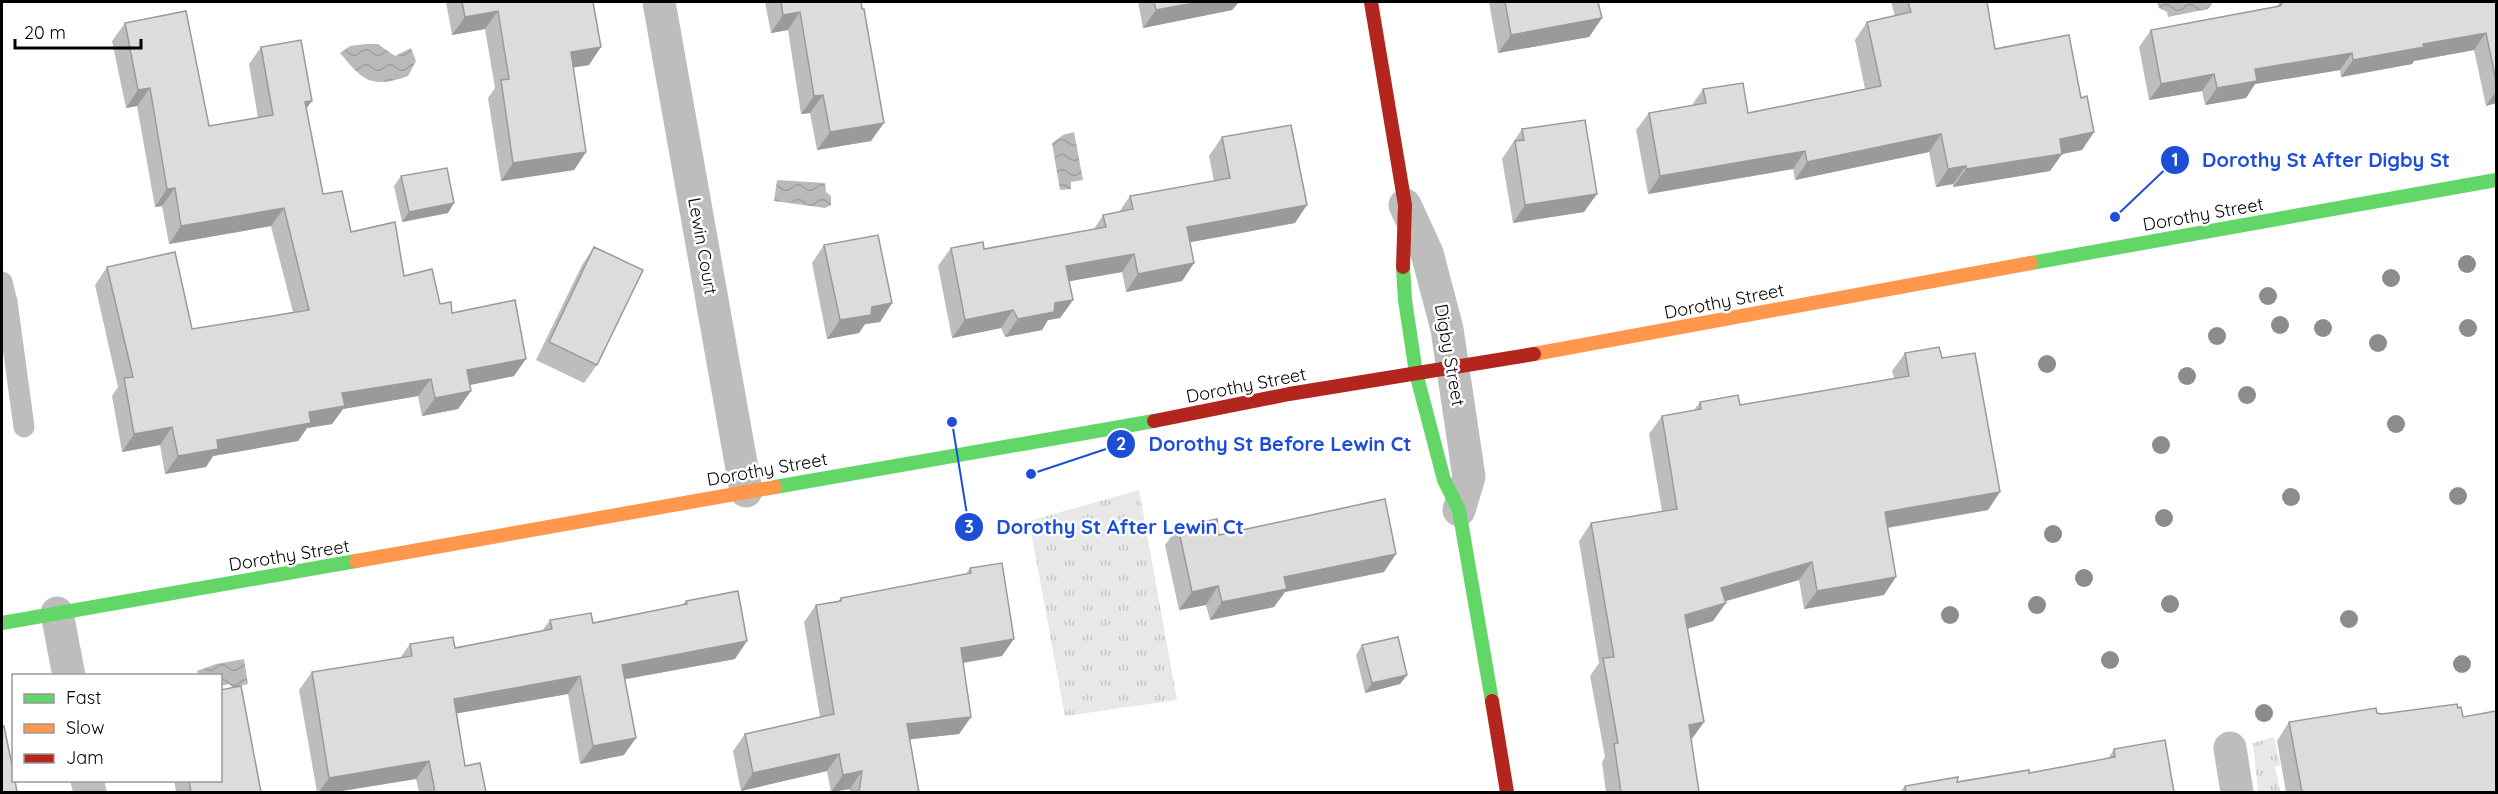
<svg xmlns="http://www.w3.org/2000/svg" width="2498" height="794" font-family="Quicksand,sans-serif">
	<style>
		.grass { fill: url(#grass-tufts) }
		.water { fill: url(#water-waves) }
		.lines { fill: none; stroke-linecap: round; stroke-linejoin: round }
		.lane { stroke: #bdbdbd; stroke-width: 21 }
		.street { stroke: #bdbdbd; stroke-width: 33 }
		.fast { stroke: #63d668; stroke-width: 14 }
		.slow { stroke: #ff974d; stroke-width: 14 }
		.jam { stroke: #b3261e; stroke-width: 14 }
		.tree { fill: #8c8c8c }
		.wall { fill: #bdbdbd }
		.shaded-wall { fill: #9a9a9a }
		.building { fill: #dcdcdc; stroke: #9a9a9a; stroke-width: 1.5 }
		.labels { text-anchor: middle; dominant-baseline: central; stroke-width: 5; stroke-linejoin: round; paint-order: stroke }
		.street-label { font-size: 18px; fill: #000; stroke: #fff }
		.leader { fill: none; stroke: #1d4ed8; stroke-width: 2 }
		.callout-dot { fill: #1d4ed8; stroke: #fff; stroke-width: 2 }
		.mark-label { font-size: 18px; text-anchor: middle; font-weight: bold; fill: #fff }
		.callout-label { font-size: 20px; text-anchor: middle; font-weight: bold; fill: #1d4ed8; stroke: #fff; stroke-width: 5; stroke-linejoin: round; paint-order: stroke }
	</style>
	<defs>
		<pattern id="grass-tufts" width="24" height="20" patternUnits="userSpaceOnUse" patternTransform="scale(1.5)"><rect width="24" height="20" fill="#e8e8e8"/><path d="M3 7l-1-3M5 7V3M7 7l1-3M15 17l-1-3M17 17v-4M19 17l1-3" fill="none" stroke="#c5c5c5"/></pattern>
		<pattern id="water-waves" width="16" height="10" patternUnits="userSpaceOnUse" patternTransform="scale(1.5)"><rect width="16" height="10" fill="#bababa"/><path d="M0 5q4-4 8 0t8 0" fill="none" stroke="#9e9e9e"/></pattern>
	</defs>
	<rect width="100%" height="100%" fill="#fff"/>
	<!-- grass -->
	<path class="grass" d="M1139 490 1177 700 1065 716 1029 521Z
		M2274 737 2280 765 2275 767 2280 791 2290 790V792H2258L2253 743Z"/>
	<!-- water -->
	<path class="water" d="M2157 2H2213L2208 9 2168 17 2167 12 2159 8Z
		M365 44H378L395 56 411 48 416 61 408 76C372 89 363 81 340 53L350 46Z
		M1074 132 1083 180 1071 182V189L1060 190 1052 143 1063 135Z
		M777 180 825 183 826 192 831 196V205L825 208 774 201Z
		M244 659 248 684 233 688 229 684 221 686 220 676 198 675 197 671 216 664Z"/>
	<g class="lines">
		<!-- lane -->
		<path class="lane" d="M2 282 7 302 24 427"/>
		<!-- street -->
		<path class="street" d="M659 2 746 491
			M1405 205 1427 253 1447 329 1469 477 1459 510
			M57 613 69 676
			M2230 748 2237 792
			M87 780 90 792"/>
		<!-- fast -->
		<path class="fast" d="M2031 263 2496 180
			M1403 267 1405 300 1416 373 1444 480 1459 510 1492 701
			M775 487 1154 421
			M2 623 356 561"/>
		<!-- slow -->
		<path class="slow" d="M1534 354 2031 263
			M356 561 775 487"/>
		<!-- jam -->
		<path class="jam" d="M1371 2 1405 205 1403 267
			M1154 421 1289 394 1534 354
			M1492 701 1507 792"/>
	</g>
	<!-- trees -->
	<g class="tree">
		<circle cx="2467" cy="264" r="9"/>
		<circle cx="2391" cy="278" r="9"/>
		<circle cx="2268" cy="296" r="9"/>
		<circle cx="2280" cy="325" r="9"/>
		<circle cx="2323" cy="328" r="9"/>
		<circle cx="2468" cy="328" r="9"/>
		<circle cx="2217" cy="336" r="9"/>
		<circle cx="2378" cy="343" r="9"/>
		<circle cx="2047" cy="364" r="9"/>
		<circle cx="2187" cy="376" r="9"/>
		<circle cx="2247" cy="395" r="9"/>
		<circle cx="2396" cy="424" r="9"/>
		<circle cx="2161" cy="445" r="9"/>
		<circle cx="2458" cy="496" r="9"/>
		<circle cx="2291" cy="497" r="9"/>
		<circle cx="2164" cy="518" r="9"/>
		<circle cx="2053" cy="534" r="9"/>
		<circle cx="2084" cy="578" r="9"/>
		<circle cx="2170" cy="604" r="9"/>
		<circle cx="2037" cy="605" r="9"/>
		<circle cx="1950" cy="615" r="9"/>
		<circle cx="2349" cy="619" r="9"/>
		<circle cx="2110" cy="660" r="9"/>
		<circle cx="2462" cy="664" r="9"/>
		<circle cx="2264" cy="713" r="9"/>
	</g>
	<!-- wall -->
	<path class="wall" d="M446 2H593L589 65 573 67 586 152 574 170 501 181 488 98 495 88 485 29 452 35Z
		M765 2H861L871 141 817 150 810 113 801 114 788 30 771 33Z
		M1138 2H1239L1232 10 1143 28Z
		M1489 2H1598L1602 18 1589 37 1498 53Z
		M1891 2H1987L1995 49 2081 98 2094 132 2082 150 2062 154 2050 171 1953 187V184L1936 187 1929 152 1795 180 1793 169 1648 194 1636 130 1649 113 1692 105 1703 89 1748 113 1865 89 1855 40 1867 22 1895 16Z
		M2280 2H2496V103L2486 106 2474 50 2414 61 2412 64 2341 77 2340 70 2255 84 2246 98 2205 105 2202 91 2149 100 2139 47 2151 30 2277 6Z
		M125 23 209 126 258 118 249 64 261 47 312 101 306 108 323 194 351 232 404 276 452 313 514 376 470 385 471 391 458 409 422 416 418 396 343 409 332 424 307 428 298 441 213 456 206 467 165 474 160 445 122 452 112 396 118 387 95 285 107 267 192 329 293 312 271 226 169 244 162 206 155 207 137 106 126 108 112 41Z
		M1522 129 1584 212 1513 223 1502 159Z
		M1222 137 1295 223 1190 242 1194 263 1182 281 1126 292 1122 272 1069 281 1073 300 1060 318 1048 320 1042 330 1005 337 1001 328 952 338 938 266 951 248 984 249 1094 229 1103 215 1119 212 1130 196 1214 181 1209 156Z
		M401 176 448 213 402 222 394 186Z
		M824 245 892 303 880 322 865 324 859 333 827 339 812 263Z
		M594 247 597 365 584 383 536 360 582 265Z
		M1905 353 1942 358 1988 510 1888 528 1884 595 1804 609 1799 580 1725 601 1713 621 1687 629 1704 722 1691 740 1699 792H1606L1602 762 1605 757 1590 676 1599 663 1579 541 1591 523 1662 511 1649 434 1662 416 1694 410 1700 402 1740 405 1894 378 1892 371Z
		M1178 527 1219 535 1384 572 1285 592 1274 607 1210 620 1206 605 1179 610 1165 545Z
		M970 568 1002 656 963 663 971 717 959 734 910 739 919 792H849L850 789 831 792 827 771 741 791 733 751 745 734 820 717 804 622 816 605 838 601 841 598 966 574Z
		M686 601 735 659 625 679 624 755 580 764 568 694 457 713 465 766 486 792H419L416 779 335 792H317L299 690 312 672 400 658 410 644 455 648 542 631 550 620 593 623 682 605Z
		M1362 645 1407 675 1400 684 1365 693 1356 655Z
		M2458 708 2496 792H2286L2277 741 2289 722 2377 713 2382 714Z
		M2114 749 2174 792H1900L1905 786 1957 782 2029 773 2108 759Z
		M174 780H220L261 792H176Z"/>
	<!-- shaded-wall -->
	<path class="shaded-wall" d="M1199 2H1239L1232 10 1143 28 1156 10Z
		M498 11 485 29 452 35 465 17Z
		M800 12 788 30 771 33 783 15Z
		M1602 18 1589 37 1498 53 1511 35Z
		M2486 33 2474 50 2414 61 2412 64 2341 77 2353 60 2423 44Z
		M601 47 589 65 558 70 571 52Z
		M2352 53 2340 70 2255 84 2246 98 2205 105 2217 88 2255 69Z
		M2214 74 2202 91 2149 100 2161 84Z
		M150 88 137 106 126 108 138 90Z
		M2496 91V103L2486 106Z
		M823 95 810 113 801 114 814 96Z
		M312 101 299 118 305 102Z
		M884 123 871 141 817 150 830 132Z
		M2094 132 2082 150 2062 154 2050 171 1953 187 1966 169 2060 139Z
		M1941 134 1929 152 1795 180 1807 162Z
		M1805 151 1793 169 1648 194 1660 176Z
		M586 152 574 170 501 181 513 163Z
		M1966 166 1953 184 1936 187 1948 169Z
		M175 188 162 206 155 207 167 189Z
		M1597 194 1584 212 1513 223 1525 205Z
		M454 203 448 213 402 222 409 212Z
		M1307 205 1295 223 1175 245 1187 227Z
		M284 208 271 226 169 244 181 226Z
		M1134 254 1122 272 1054 284 1066 266Z
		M1194 263 1182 281 1126 292 1138 274Z
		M1073 300 1060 318 1048 320 1042 330 1005 337 1018 319 1055 303Z
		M892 303 880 322 865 324 859 333 827 339 840 320 872 307Z
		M1013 310 1001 328 952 338 965 320Z
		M526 359 514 376 455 388 467 370Z
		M431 379 418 396 343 409 332 424 307 428 298 441 213 456 206 467 165 474 178 456 217 440 342 393Z
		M471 391 458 409 422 416 435 398Z
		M172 427 160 445 122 452 134 434Z
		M2000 492 1988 510 1872 530 1885 512Z
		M1396 554 1384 572 1285 592 1274 607 1210 620 1222 602 1284 577Z
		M1812 562 1799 580 1709 606 1721 588Z
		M1896 577 1884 595 1804 609 1817 591Z
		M1218 586 1206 605 1179 610 1192 592Z
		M1726 603 1713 621 1672 633 1685 615Z
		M1014 639 1002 656 949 665 961 648Z
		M747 641 735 659 610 682 622 665Z
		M1407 675 1400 684 1365 693 1372 683Z
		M580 676 568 694 442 716 454 699Z
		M971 717 959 734 895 741 907 724Z
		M1704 722 1691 740 1689 725Z
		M636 738 624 755 580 764 593 746Z
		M839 754 827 771 741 791 753 773Z
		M429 761 416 779 335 792H319L329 778Z
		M862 771 850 789 831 792 843 775Z"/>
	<!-- building -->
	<path class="building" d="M462 2H593L601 47 571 52 586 152 513 163 501 80 509 79 498 11 465 17Z
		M781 2H861L862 9H864L884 123 830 132 823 95 814 96 800 12 783 15Z
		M1154 2H1199L1156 10Z
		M1505 2H1598L1602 18 1511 35Z
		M1908 2H1987L1995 49 2069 35 2081 98 2087 96 2094 132 2060 139 2062 154 1966 169V166L1948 169 1941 134 1807 162 1805 151 1660 176 1649 113 1706 103 1703 89 1743 83 1748 113 1881 86 1867 22 1911 12Z
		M2283 2H2496V81L2486 33 2423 44 2424 47 2353 60 2352 53 2255 69 2257 81 2217 88 2214 74 2161 84 2151 30 2280 6Z
		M186 11 209 126 273 115 261 47 301 40 312 101 305 102 323 194 342 191 351 232 395 222 404 276 432 269 440 304 451 302 452 313 515 300 526 359 467 370 471 391 435 398 431 379 342 393 345 406 309 412 311 423 217 440 218 449 178 456 172 427 134 434 124 378 133 377 107 267 175 252 192 329 309 310 284 208 181 226 175 188 167 189 150 88 138 90 125 23Z
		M1585 120 1597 194 1525 205 1515 141 1524 140 1522 129Z
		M1291 125 1307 205 1187 227 1194 263 1138 274 1134 254 1066 266 1073 300 1055 303 1054 312 1018 319 1013 310 965 320 951 248 983 242 984 249 1106 227 1103 215 1133 209 1130 196 1230 178 1222 137Z
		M447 168 454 203 409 212 401 176Z
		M878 235 892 303 872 307 871 315 840 320 824 245Z
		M594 247 643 270 597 365 549 342Z
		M1939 347 1942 358 1975 353 2000 492 1885 512 1896 577 1817 591 1812 562 1721 588 1726 603 1685 615 1704 722 1689 725 1699 792H1621L1614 744 1618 743 1603 658 1614 657 1591 523 1677 509 1662 416 1701 409 1700 402 1738 395 1740 405 1909 376 1905 353Z
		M1385 499 1396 554 1284 577 1287 589 1222 602 1218 586 1192 592 1178 527 1217 519 1219 535Z
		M1002 563 1014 639 961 648 971 717 907 724 919 792H859L862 771 843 775 839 754 753 773 745 734 834 714 816 605 841 601V598L971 573 970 568Z
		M738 591 747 641 622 665 636 738 593 746 580 676 454 699 465 766 480 763 486 792H435L429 761 329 778 312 672 412 656 410 644 453 637 455 648 552 629 550 620 591 613 593 623 687 604 686 601Z
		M1398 637 1407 675 1372 683 1362 645Z
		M241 686 261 792H191L189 780H220V690Z
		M2457 704 2458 708 2461 707 2463 717 2496 711V792H2302L2289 722 2376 708 2377 713 2382 714Z
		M2 726H4L14 775V780H15L17 792H2Z
		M2165 740 2174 792H1906L1905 786 1958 777 1957 782 2029 770V773L2115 757 2114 749Z"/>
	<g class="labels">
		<!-- street labels -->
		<g class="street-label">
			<text transform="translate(2203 214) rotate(-10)">Dorothy Street</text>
			<text transform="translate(703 246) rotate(80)">Lewin Court</text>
			<text transform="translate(1724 301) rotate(-11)">Dorothy Street</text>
			<text transform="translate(1450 355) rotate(80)">Digby Street</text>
			<text transform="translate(1246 385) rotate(-11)">Dorothy Street</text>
			<text transform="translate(767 469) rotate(-10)">Dorothy Street</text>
			<text transform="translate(289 555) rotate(-9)">Dorothy Street</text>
		</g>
	</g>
	<!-- callouts -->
	<path class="leader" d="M2115 217L2175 160M1031 474L1121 444M952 422L969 527"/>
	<g class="callout-dot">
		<circle cx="2115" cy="217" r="6"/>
		<circle cx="1031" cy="474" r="6"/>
		<circle cx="952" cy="422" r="6"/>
		<circle cx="2175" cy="160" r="15"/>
		<circle cx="1121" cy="444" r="15"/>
		<circle cx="969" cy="527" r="15"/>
	</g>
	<g class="mark-label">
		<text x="2175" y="166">1</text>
		<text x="1121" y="450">2</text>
		<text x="969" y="533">3</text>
	</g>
	<g class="callout-label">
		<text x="2326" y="167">Dorothy St After Digby St</text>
		<text x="1280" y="451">Dorothy St Before Lewin Ct</text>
		<text x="1120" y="534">Dorothy St After Lewin Ct</text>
	</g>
	<!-- border -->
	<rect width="2498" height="794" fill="none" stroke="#000000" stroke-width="6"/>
	<!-- legend -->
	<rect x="12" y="674" width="210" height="108" fill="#ffffff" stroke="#999999" stroke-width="1.5"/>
	<rect x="24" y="694" width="30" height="9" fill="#63d668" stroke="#999999" stroke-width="1.5"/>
	<text x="66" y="704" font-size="18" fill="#000000">Fast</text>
	<rect x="24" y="724" width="30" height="9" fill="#ff974d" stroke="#999999" stroke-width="1.5"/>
	<text x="66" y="734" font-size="18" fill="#000000">Slow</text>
	<rect x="24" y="754" width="30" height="9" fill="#b3261e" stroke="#999999" stroke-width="1.5"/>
	<text x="66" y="764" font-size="18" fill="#000000">Jam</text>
	<!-- scale -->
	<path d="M15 39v9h126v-9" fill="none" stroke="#000000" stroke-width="3"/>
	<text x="24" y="39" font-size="18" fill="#000000" stroke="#ffffff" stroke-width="4.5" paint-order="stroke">20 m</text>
</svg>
